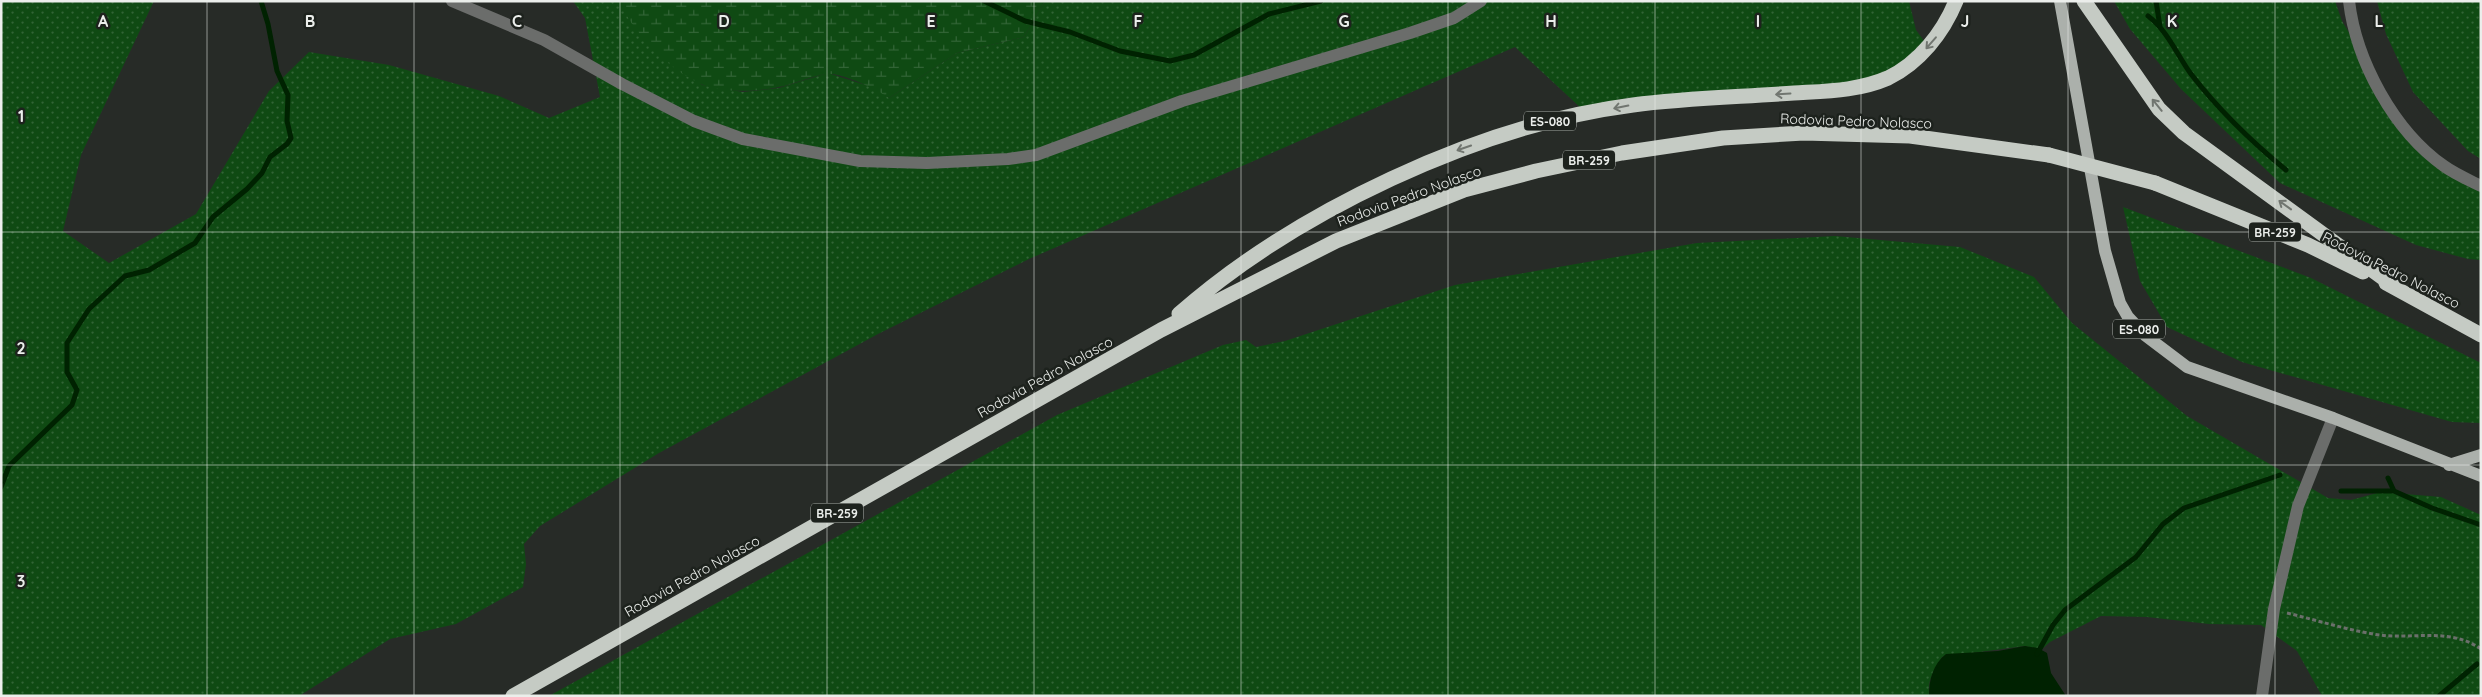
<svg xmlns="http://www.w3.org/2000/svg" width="2482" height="697" font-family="Quicksand,sans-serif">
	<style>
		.grass { fill: url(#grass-dots) }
		.wetland { fill: url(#wetland-marsh) }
		.water { fill: #002201 }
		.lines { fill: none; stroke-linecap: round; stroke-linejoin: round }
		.stream { stroke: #002201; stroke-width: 5 }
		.path { stroke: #6b6f6b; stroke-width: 3; stroke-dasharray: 4 2.5; stroke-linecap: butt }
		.street { stroke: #6b6d6b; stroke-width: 12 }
		.primary { stroke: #abb0ab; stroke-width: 12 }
		.highway { stroke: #c5cbc4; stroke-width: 15 }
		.highway-bridge { stroke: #c5cbc4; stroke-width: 15 }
		.oneway { stroke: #717670 }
		.grid { fill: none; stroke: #ebeeeb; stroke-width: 1; stroke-opacity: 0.55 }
		.labels { text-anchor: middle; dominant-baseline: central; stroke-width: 5; stroke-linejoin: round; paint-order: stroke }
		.shield { fill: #1d221d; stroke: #adb1ad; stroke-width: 1 }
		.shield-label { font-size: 12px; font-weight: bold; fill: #ebeeeb }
		.street-label { font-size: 14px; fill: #ebeeeb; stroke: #1d221d }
		.grid-label { font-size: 16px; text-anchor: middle; font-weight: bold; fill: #ebeeeb; stroke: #1d221d; stroke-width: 5; stroke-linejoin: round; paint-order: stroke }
	</style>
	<defs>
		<pattern id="grass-dots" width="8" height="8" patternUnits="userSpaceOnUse" patternTransform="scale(1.25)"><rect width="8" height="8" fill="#0f4a13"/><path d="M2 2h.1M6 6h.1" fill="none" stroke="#326436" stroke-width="1.8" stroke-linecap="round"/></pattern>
		<pattern id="wetland-marsh" width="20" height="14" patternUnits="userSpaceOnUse" patternTransform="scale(1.25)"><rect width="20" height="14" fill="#0f4a13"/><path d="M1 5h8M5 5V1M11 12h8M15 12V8" fill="none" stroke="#326436"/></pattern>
	</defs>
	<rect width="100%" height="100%" fill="#272b27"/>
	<!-- grass -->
	<path class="grass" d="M1 1H154L81 155 63 231 109 263 196 214 269 91 309 52 389 65 499 96 549 118 600 97 585 18 573 1H619L702 85 743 92 779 88 828 73 878 89 889 98 957 53 1024 37 1045 1H1909L1916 30 1930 49 1916 59 1850 86 1622 99 1582 109 1515 47 1029 259 878 334 659 453 540 526 524 544 526 564 523 587 456 624 390 639 299 696H1Z
		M2114 1H2335L2342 21 2369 66 2404 130 2481 193V260L2468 259 2416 245 2280 183 2181 89 2130 29Z
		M2377 1H2481V159L2468 151 2413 92 2386 34Z
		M2123 207 2311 278 2481 363V423L2452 422 2242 362 2167 327 2140 281Z
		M1835 236 1960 247 2034 277 2072 323 2187 416 2328 498 2351 500 2381 492 2441 497 2481 515V696H2322L2297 651 2261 625 2209 624 2147 617 2101 616 2050 642 2041 650 2025 646 1942 657C1934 674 1928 675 1929 696H549L1057 415 1223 345 1246 340 1256 347 1285 341 1455 285 1697 243Z"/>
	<!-- wetland -->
	<path class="wetland" d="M619 1H1045L1024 37 957 53 889 98C879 90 839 72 827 74 811 76 795 84 779 87 758 92 721 93 701 84 667 68 635 35 619 1Z"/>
	<!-- water -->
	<path class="water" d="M2025 646 2038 648 2047 653 2051 673 2066 696H1929C1929 680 1933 664 1946 654L1998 651Z"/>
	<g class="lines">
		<!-- stream -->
		<path class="stream" d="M984 1 1025 21 1070 32 1120 51 1170 61 1194 55 1269 14 1321 1
			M2156 1 2160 27
			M2148 16C2168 31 2177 55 2191 74 2218 109 2252 142 2286 170
			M2388 478 2394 491
			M1 487 9 466 72 405 77 390 67 372V343L89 309 125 276 149 270 195 243 213 217 247 189 262 173 270 157 287 144 291 138 287 121 288 95 277 71 268 24 261 1
			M2341 491H2394L2432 508 2481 525
			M2037 654 2053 625 2065 610 2136 557 2163 524 2184 508 2280 475
			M2439 696 2477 664"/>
		<!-- path -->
		<path class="path" d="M2287 613C2316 620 2344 629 2373 634 2410 641 2448 626 2481 649"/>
		<!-- street -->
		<path class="street" d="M452 1 544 40 622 84 694 121 743 139 860 161 927 163 1008 159 1036 155 1182 101 1410 33 1454 18 1481 1
			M2349 1C2356 61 2394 131 2444 166 2455 174 2469 180 2481 186
			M2262 696 2274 609 2298 506 2333 418"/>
		<!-- primary -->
		<path class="primary" d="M2060 1 2105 251 2120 303 2128 317 2146 336 2187 367 2333 418 2481 476
			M2449 465 2481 455"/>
		<!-- highway -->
		<path class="highway" d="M2084 1 2159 109 2184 133 2394 286
			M2155 183 2308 245 2363 272
			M2386 283 2481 335
			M1179 314C1295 212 1478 125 1633 105 1686 98 1740 97 1794 93 1826 91 1858 91 1888 78 1919 63 1943 33 1956 1
			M513 696 1161 330 1336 241 1464 190 1536 171 1622 153 1723 138 1804 133 1910 136 2049 155"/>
		<!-- highway-bridge -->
		<path class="highway-bridge" d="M2049 155 2155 183"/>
	</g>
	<!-- one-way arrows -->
	<defs><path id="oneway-shaft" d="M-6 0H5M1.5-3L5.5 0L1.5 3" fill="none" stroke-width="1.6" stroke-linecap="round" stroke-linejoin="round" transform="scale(1.25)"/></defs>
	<g class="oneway">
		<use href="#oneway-shaft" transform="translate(1931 43) rotate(131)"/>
		<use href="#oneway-shaft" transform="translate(1783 94) rotate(176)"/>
		<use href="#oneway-shaft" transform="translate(2157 105) rotate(-129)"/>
		<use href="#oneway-shaft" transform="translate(1621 107) rotate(169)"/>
		<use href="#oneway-shaft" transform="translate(1464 148) rotate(161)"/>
		<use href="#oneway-shaft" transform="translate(2285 205) rotate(-144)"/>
	</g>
	<!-- grid -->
	<path class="grid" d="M207 1V696M414 1V696M620 1V696M827 1V696M1034 1V696M1241 1V696M1448 1V696M1655 1V696M1861 1V696M2068 1V696M2275 1V696M1 232H2481M1 465H2481"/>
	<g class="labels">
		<!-- shield labels -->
		<g class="shield">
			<rect x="1524" y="111.5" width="52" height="19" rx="4"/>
			<rect x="1563" y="150.5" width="52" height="19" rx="4"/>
			<rect x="2249" y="222.5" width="52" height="19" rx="4"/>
			<rect x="2113" y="319.5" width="52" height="19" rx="4"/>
			<rect x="811" y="503.5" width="52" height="19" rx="4"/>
		</g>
		<g class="shield-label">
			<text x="1550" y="121">ES-080</text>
			<text x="1589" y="160">BR-259</text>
			<text x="2275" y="232">BR-259</text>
			<text x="2139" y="329">ES-080</text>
			<text x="837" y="513">BR-259</text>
		</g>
		<!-- street labels -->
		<g class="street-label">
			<text transform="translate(1856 121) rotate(2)">Rodovia Pedro Nolasco</text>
			<text transform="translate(1409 196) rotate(-20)">Rodovia Pedro Nolasco</text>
			<text transform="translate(2391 270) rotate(27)">Rodovia Pedro Nolasco</text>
			<text transform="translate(1045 377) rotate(-29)">Rodovia Pedro Nolasco</text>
			<text transform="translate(692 576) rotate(-29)">Rodovia Pedro Nolasco</text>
		</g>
	</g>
	<g class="grid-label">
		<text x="103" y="27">A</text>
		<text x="310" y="27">B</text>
		<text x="517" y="27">C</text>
		<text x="724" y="27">D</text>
		<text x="931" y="27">E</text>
		<text x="1138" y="27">F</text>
		<text x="1344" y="27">G</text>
		<text x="1551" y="27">H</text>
		<text x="1758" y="27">I</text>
		<text x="1965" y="27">J</text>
		<text x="2172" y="27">K</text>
		<text x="2379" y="27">L</text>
		<text x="21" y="122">1</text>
		<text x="21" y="354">2</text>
		<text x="21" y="587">3</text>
	</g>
	<!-- border -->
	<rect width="2482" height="697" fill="none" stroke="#ebeeeb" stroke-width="5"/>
</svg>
